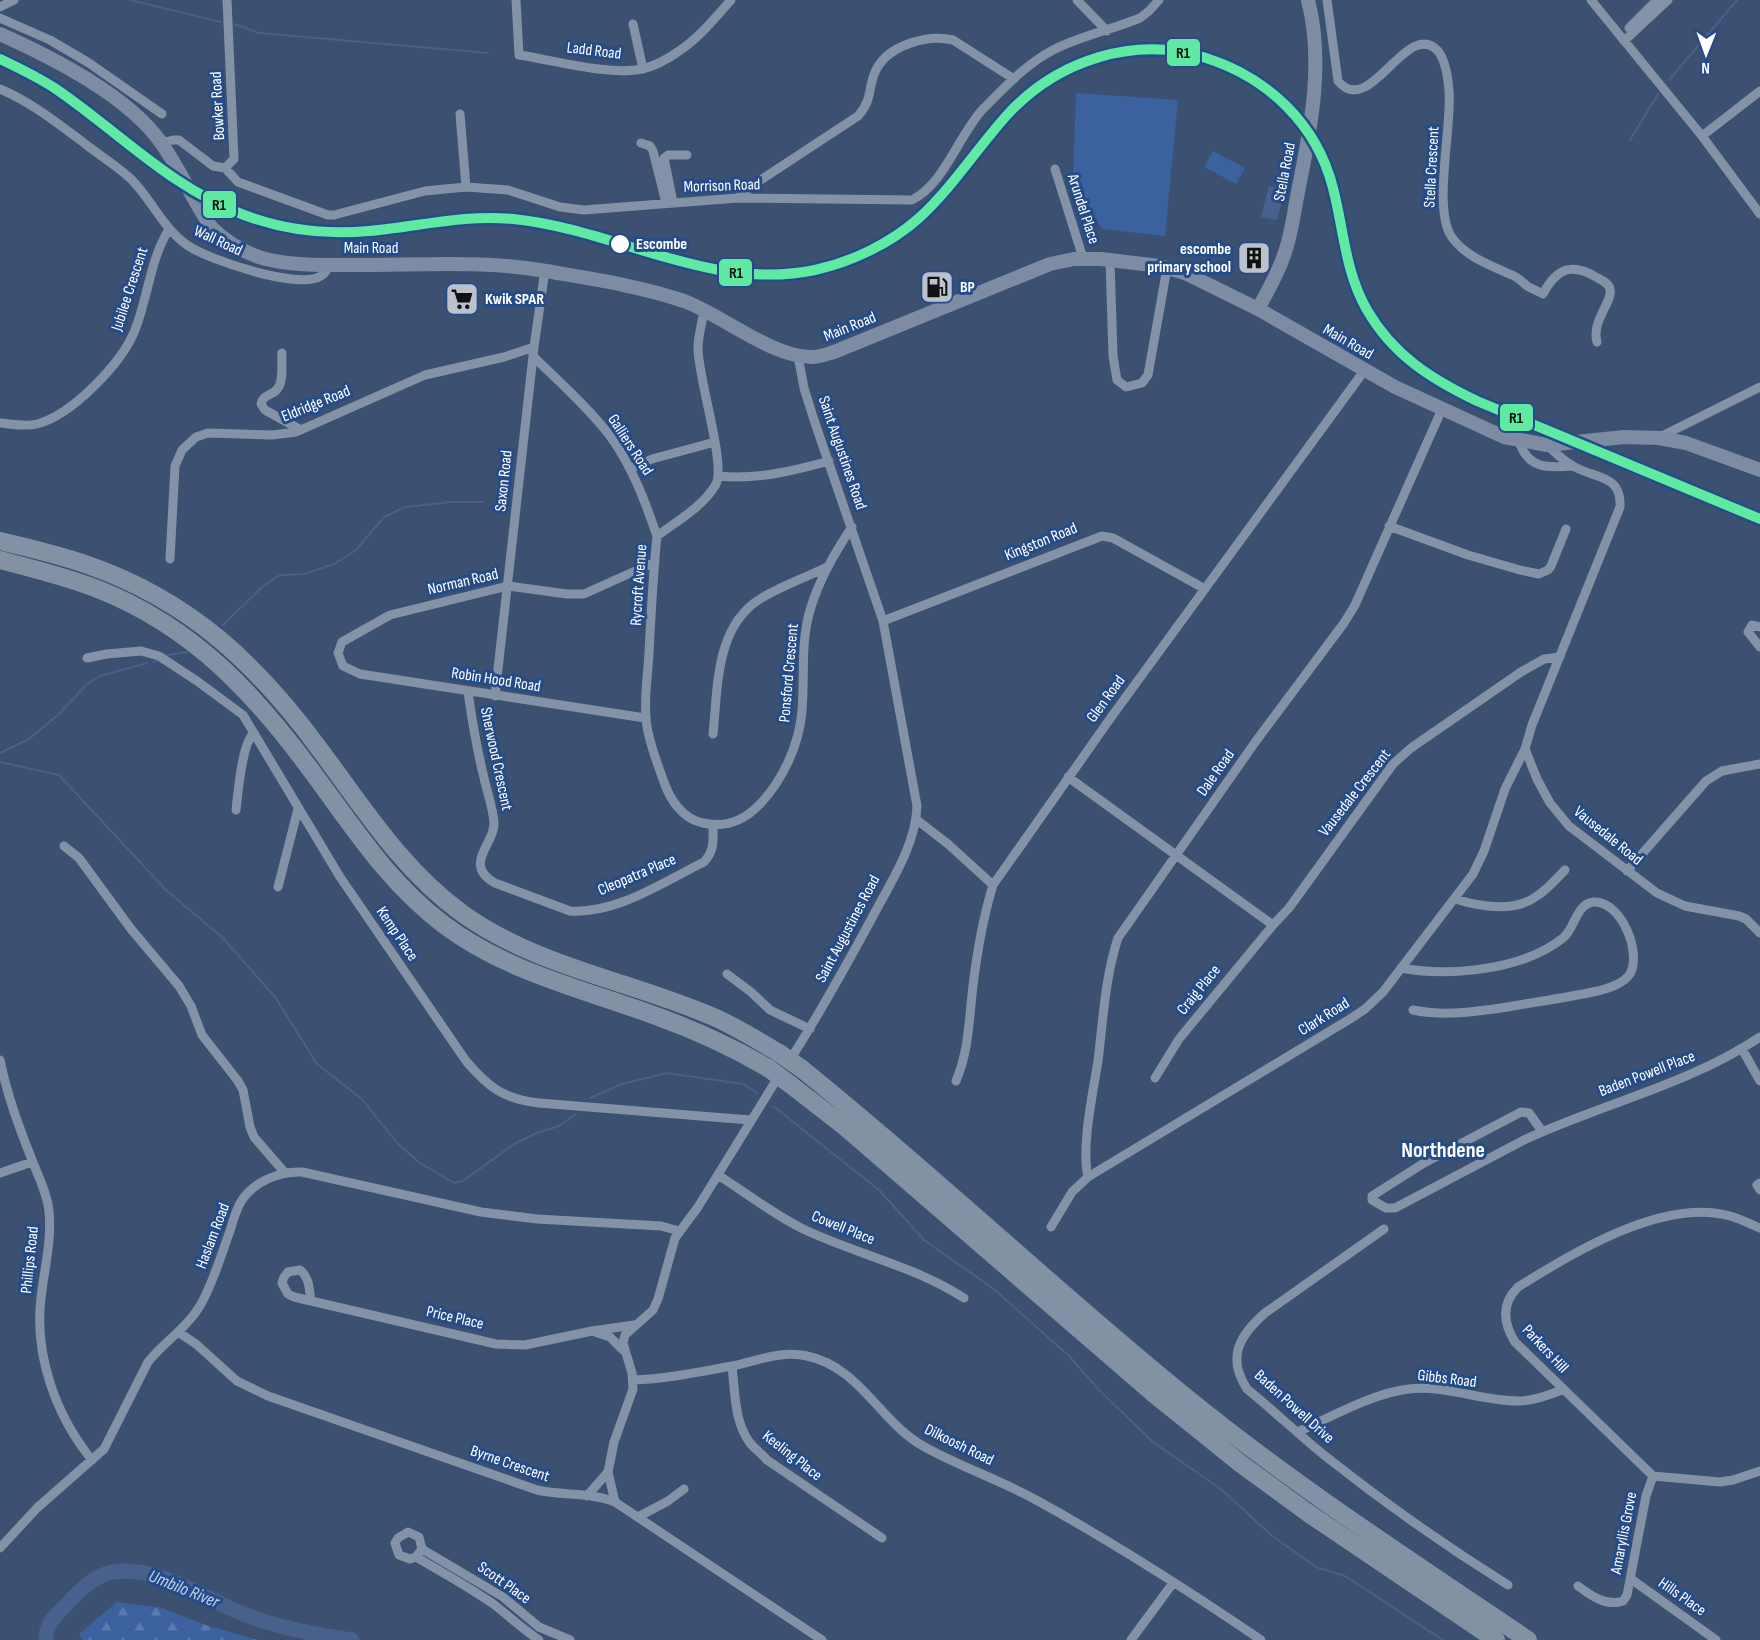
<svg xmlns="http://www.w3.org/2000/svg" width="1760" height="1640" font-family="'Sofia Sans Condensed',sans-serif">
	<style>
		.forest { fill: url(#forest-firs) }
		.pitch { fill: #3b629e }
		.water { fill: #48618c }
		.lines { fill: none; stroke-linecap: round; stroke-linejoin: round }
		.stream { stroke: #48618c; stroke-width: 2 }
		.river { stroke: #48618c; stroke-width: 15 }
		.street { stroke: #8392a7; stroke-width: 9 }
		.secondary { stroke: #7e8ca3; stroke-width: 14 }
		.highway { stroke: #8391a5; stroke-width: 18 }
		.highway-bridge { stroke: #8391a5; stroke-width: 18 }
		.rail-1-casing { stroke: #264c88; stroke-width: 15 }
		.rail-1 { stroke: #60e9a3; stroke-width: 10 }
		.stop-dot { fill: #fff; stroke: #264c88; stroke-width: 2 }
		.labels { text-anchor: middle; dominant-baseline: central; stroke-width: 6; stroke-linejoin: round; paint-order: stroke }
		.street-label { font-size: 16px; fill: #fff; stroke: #264c88 }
		.stop-label { font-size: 16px; font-weight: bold; fill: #fff; stroke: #264c88; text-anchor: start }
		.poi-label { font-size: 16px; font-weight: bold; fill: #fff; stroke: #264c88; text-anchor: start }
		.water-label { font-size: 18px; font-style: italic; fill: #bed2f0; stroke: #264c88 }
		.district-label { font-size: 22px; font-weight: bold; fill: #fff; stroke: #264c88 }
		.line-badge { stroke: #264c88; stroke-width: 2 }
		.pale-badge-label { font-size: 16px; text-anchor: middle; font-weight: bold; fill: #111 }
	</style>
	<defs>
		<pattern id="forest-firs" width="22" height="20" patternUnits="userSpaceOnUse" patternTransform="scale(1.5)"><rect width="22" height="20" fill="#3b629e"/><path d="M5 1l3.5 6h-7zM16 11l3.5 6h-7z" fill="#587aad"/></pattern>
	</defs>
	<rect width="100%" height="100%" fill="#3c5172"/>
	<!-- forest -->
	<path class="forest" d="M117 1602 162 1608 206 1625 257 1640H83L79 1634Z"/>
	<!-- pitch -->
	<path class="pitch" d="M1076 93 1178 100 1165 236 1102 229 1073 178Z
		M1213 151 1245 168 1236 184 1204 167Z"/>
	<!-- water -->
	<path class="water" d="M1269 186 1285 190 1277 220 1261 217Z"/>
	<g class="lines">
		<!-- stream -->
		<path class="stream" d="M130 0 221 22
			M234 24 259 33 488 53
			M1669 80 1737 0
			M1630 140 1658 94
			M223 625 262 587 280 575 304 574 334 564 356 550 384 517 405 507 451 502H483
			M168 655 187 652
			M153 662 161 660
			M0 753 29 739 59 714 87 684 100 676 147 663
			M0 762 59 775 166 890 223 938 275 997 317 1064 362 1099 398 1144 420 1163 454 1183 463 1181 514 1144 537 1133 559 1126 576 1114
			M590 1098 622 1084 667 1073 743 1084 757 1093
			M773 1106 879 1190 924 1240 995 1290 1069 1356 1100 1391 1154 1443 1221 1489 1271 1535 1316 1567 1345 1576 1443 1640"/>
		<!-- river -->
		<path class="river" d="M46 1640C45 1624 57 1614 68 1603 80 1590 95 1575 113 1572 157 1565 202 1597 241 1613 274 1627 317 1635 352 1640"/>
		<!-- street -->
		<path class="street" d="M516 0 519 55C553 60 609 76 642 69 655 66 668 59 679 51 699 38 715 18 731 0
			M1077 0 1107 31
			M1327 0 1338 81C1370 120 1407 17 1438 51 1446 61 1448 78 1449 91 1452 128 1433 207 1451 236 1464 256 1491 266 1512 275 1518 277 1522 282 1527 286 1532 289 1538 291 1543 294 1556 269 1571 262 1596 277 1601 280 1609 283 1610 289 1613 302 1591 321 1597 342
			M1591 0 1702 136 1760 214
			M0 7 14 0
			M0 18 50 40 89 63 162 114
			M633 24 643 69
			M1629 28 1657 0
			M1624 41 1668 0
			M0 89C31 102 57 123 84 143 99 155 117 166 131 179 152 200 162 227 187 245 208 260 299 290 321 276 326 273 327 269 328 265
			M460 114 466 187
			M1702 136 1760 91
			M162 143 173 140H179L213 166 225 168 234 159 227 0
			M641 143 650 146 653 151 666 203
			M225 168 238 182 328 215H334L425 191 466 187 508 190 560 207 584 210 738 198 912 200C944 184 958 137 982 110 1003 89 1026 64 1053 50 1080 36 1111 30 1140 18L1149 11 1159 0
			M1055 169 1083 258
			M738 198 753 185 858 116C874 98 867 86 877 68 890 45 928 34 953 40L1014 79
			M673 202 664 158 668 155H687
			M1110 260 1113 356 1117 380 1126 387 1142 383 1148 375 1167 268
			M704 311C702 323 698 336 698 348 698 378 726 464 716 484 704 506 677 521 657 536 653 575 651 614 649 653 648 674 644 696 646 717 646 734 658 766 664 782 670 800 683 819 703 823 725 828 744 821 760 804 783 780 799 745 802 711 805 676 800 641 811 607 820 578 835 552 852 527
			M282 353C281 363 284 380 278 388 273 396 264 393 261 404L265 410 301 430
			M533 356C559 382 588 407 610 436 632 466 645 501 657 536
			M0 423C12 424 25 427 37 424 72 415 122 363 135 330 148 297 150 260 169 229
			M1660 437 1760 387
			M1519 441C1528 469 1547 468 1572 466
			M1547 445C1555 452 1563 461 1573 466 1595 479 1622 474 1620 507L1532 725 1525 749 1537 779 1550 803 1569 826 1657 893 1685 906 1739 916 1746 919 1760 933
			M630 469 652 459 715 442
			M719 476C756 480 793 471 829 461
			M1389 526 1468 555 1520 570 1539 574 1548 570 1551 566 1566 529
			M170 559 175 466 182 450 196 437 208 433 272 435 296 432 425 375 504 357 534 347
			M883 621 1102 536 1113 538 1205 589
			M1760 627 1752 625 1748 632 1760 647
			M87 658 107 654 141 651 159 656 197 681 243 715 340 877 466 1061C489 1088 504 1099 539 1103L750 1120
			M468 692C472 721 477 749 484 778 487 792 493 808 494 823 495 844 462 864 495 883L570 911C617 914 663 882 704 862 715 850 713 840 713 825
			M495 696 534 347 545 270
			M645 718 360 674 343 666 338 653 342 642 390 615 508 586 567 594H584L655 562
			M713 734C718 688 715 627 760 599 781 586 805 578 827 567
			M1068 777 1273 925 1289 908 1393 764 1411 748 1521 672 1544 659 1560 657
			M236 810C238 793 242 744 253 734
			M917 820 948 844 993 885
			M64 846 79 858 131 929 179 986 191 1006 202 1035 238 1081 243 1090 250 1127 254 1137 285 1173
			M1627 871 1706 781 1722 771 1760 764
			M278 887 298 809
			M1455 899C1481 907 1514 913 1537 896 1548 889 1556 879 1565 870
			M1401 968C1450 977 1523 970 1563 938 1575 929 1576 903 1594 902 1621 901 1642 952 1630 974 1623 984 1609 988 1598 991 1570 997 1542 1001 1513 1006 1480 1011 1446 1017 1413 1010
			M727 974 751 992 770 1010 810 1029
			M1742 1049 1760 1081
			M0 1060C7 1095 19 1127 32 1160 38 1176 48 1195 49 1212 52 1241 44 1270 41 1298 34 1355 56 1416 92 1460
			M788 1063C819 1015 846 966 873 916 891 882 916 844 917 806L883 621 814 420 804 388 798 356
			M1155 1078 1179 1039 1273 925
			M956 1081C969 1051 969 1018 973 986 977 952 983 918 993 885L1112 716 1364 371
			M1542 1131 1529 1113 1521 1112 1424 1163 1372 1196V1200L1386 1208H1395L1524 1140C1601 1104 1688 1085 1760 1037
			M0 1173 32 1162
			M718 1175C746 1193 773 1214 803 1229 856 1254 914 1266 964 1298
			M1088 1177C1081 1146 1093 1093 1098 1061 1103 1021 1105 977 1118 938L1256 741 1344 623 1355 605 1442 409
			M1760 1183 1757 1185 1760 1190
			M1051 1227 1072 1192 1088 1177 1350 1019 1365 1009 1383 992 1473 874 1484 851 1505 789 1525 749
			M1760 1228C1750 1224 1741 1219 1730 1216 1663 1197 1573 1253 1518 1287 1501 1304 1503 1323 1515 1342L1653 1476 1720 1482 1733 1480 1760 1471
			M1384 1229 1265 1313C1240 1335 1226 1357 1247 1389 1273 1410 1298 1434 1324 1455 1383 1502 1444 1545 1508 1585
			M311 1301C309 1289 310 1278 300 1270L288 1272 284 1277 282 1283 288 1294 294 1297 496 1344 525 1345 592 1331 634 1325
			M178 1332 196 1344 237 1381 268 1396 537 1490C563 1496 590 1492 615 1502L822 1640
			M595 1332 610 1337 623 1350
			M732 1366C735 1391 734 1422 750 1443 755 1449 762 1454 767 1460L882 1538
			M633 1380C666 1379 699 1372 732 1366 756 1361 782 1350 807 1356 860 1367 880 1422 923 1446 960 1467 1001 1480 1038 1501 1114 1543 1189 1591 1261 1640
			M1298 1432C1330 1417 1376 1392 1409 1389 1446 1385 1482 1401 1518 1401 1534 1401 1548 1395 1562 1390
			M587 1496 608 1472
			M615 1502 608 1472 614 1442 633 1389 632 1373 623 1343 625 1335 653 1310 658 1299 675 1238 698 1207 780 1074
			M638 1517 668 1501 684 1489
			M0 1548 37 1508 104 1449 148 1362C164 1342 188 1327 201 1304 214 1281 221 1255 230 1231 233 1221 236 1209 242 1200 255 1181 280 1171 302 1172L481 1212 537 1219 661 1226 679 1231
			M422 1549 503 1597 539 1627 570 1640
			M416 1557 422 1549 419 1537 408 1532 398 1538 395 1543 399 1555 410 1559 416 1557C442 1572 467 1586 492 1603 508 1615 522 1629 539 1640
			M1631 1579 1716 1640
			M1578 1586C1590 1595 1606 1607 1623 1601L1627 1595 1646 1496 1653 1476
			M1131 1640 1173 1583"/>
		<!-- secondary -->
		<path class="secondary" d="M0 34C53 58 129 96 162 144 180 170 193 200 211 227 227 243 248 255 270 260 298 266 328 265 356 265 419 265 484 260 546 271 592 279 640 286 684 301 722 315 771 357 812 357 819 357 827 354 834 352L1050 264 1074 259H1101L1160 266 1185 273 1258 309 1395 387 1504 437 1547 445 1624 437 1659 438 1686 443 1760 470
			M1258 309C1267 292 1278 274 1284 255 1292 234 1294 210 1299 187 1311 126 1324 62 1308 0"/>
		<!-- highway -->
		<path class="highway" d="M0 541C30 548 60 555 88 565 191 601 258 665 321 751 364 809 403 871 463 914 539 968 632 981 716 1018 738 1028 759 1041 779 1053
			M0 560C34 569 68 577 100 590 195 628 257 696 316 777 356 831 389 883 443 924 506 972 583 989 656 1016 695 1030 732 1047 768 1068
			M802 1069C934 1175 1056 1292 1187 1398 1295 1486 1413 1562 1528 1640
			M791 1085 845 1127 1154 1394 1241 1464 1308 1513 1496 1640"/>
		<!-- highway-bridge -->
		<path class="highway-bridge" d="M779 1053 802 1069
			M768 1068 791 1085"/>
		<defs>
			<path id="rail-1" d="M0 59C19 68 38 77 56 89 119 132 171 188 244 215 284 230 326 235 369 231 417 227 464 214 513 219 615 229 710 292 815 270 852 262 891 243 919 218 953 187 977 148 1008 114 1058 60 1135 35 1206 58 1269 78 1317 125 1333 188 1344 230 1345 272 1367 310 1393 355 1431 379 1477 401L1760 519"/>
		</defs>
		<!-- rail-1 casing -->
		<use href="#rail-1" class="rail-1-casing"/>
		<!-- rail-1 -->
		<use href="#rail-1" class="rail-1"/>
	</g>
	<!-- icons -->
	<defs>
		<symbol id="building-square" viewBox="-11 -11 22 22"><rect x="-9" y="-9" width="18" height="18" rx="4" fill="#bbc2ce" stroke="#264c88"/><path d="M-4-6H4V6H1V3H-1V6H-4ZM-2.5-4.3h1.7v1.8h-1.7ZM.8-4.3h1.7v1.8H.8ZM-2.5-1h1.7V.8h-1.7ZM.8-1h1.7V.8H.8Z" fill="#111"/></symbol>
		<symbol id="fuel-square" viewBox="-11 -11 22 22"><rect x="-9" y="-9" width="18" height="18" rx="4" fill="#bbc2ce" stroke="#264c88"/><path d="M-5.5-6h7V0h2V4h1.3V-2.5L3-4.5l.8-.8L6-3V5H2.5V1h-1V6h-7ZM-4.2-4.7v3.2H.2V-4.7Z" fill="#111"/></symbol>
		<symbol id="supermarket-square" viewBox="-11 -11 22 22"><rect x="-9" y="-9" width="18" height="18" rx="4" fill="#bbc2ce" stroke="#264c88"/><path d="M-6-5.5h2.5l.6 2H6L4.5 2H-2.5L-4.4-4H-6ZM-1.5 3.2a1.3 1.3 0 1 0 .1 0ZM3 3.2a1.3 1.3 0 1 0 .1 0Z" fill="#111"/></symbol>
	</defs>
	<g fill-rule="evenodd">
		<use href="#building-square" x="1235" y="239" width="38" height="38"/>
		<use href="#fuel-square" x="918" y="268" width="38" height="38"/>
		<use href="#supermarket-square" x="443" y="280" width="38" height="38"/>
	</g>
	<!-- markers -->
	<circle class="stop-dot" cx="620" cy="244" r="10"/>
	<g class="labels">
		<!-- street labels -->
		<g class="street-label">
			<text transform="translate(594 51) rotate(7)">Ladd Road</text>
			<text transform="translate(218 106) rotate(-93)">Bowker Road</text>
			<text transform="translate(1432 167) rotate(-87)">Stella Crescent</text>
			<text transform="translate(1285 172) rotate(-79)">Stella Road</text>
			<text transform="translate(722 186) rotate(-2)">Morrison Road</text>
			<text transform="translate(1083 209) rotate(72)">Arundel Place</text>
			<text transform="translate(218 241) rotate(25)">Wall Road</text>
			<text x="371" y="248">Main Road</text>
			<text transform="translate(130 289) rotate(-72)">Jubilee Crescent</text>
			<text transform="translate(850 327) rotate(-22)">Main Road</text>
			<text transform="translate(1348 342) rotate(30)">Main Road</text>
			<text transform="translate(316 404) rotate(-22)">Eldridge Road</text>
			<text transform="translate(630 445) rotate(57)">Galliers Road</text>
			<text transform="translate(842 453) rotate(71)">Saint Augustines Road</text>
			<text transform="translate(504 481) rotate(-84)">Saxon Road</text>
			<text transform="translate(1041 542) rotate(-22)">Kingston Road</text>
			<text transform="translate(463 582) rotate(-13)">Norman Road</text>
			<text transform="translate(639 585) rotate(-86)">Rycroft Avenue</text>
			<text transform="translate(789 673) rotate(-85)">Ponsford Crescent</text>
			<text transform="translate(496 680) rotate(9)">Robin Hood Road</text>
			<text transform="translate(1106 699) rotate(-54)">Glen Road</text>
			<text transform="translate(496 759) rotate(78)">Sherwood Crescent</text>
			<text transform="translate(1216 773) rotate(-55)">Dale Road</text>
			<text transform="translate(1355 793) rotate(-52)">Vausedale Crescent</text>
			<text transform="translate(1608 836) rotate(39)">Vausedale Road</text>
			<text transform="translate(637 875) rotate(-23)">Cleopatra Place</text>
			<text transform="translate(848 929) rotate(-62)">Saint Augustines Road</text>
			<text transform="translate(397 934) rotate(56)">Kemp Place</text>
			<text transform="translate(1199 990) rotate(-51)">Craig Place</text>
			<text transform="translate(1324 1017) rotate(-32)">Clark Road</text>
			<text transform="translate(1647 1074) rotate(-21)">Baden Powell Place</text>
			<text transform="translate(843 1228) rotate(22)">Cowell Place</text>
			<text transform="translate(213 1236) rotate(-69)">Haslam Road</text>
			<text transform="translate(30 1260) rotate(-84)">Phillips Road</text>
			<text transform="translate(455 1318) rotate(13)">Price Place</text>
			<text transform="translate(1545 1349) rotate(47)">Parkers Hill</text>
			<text transform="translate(1447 1379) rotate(7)">Gibbs Road</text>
			<text transform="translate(1294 1407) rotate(42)">Baden Powell Drive</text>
			<text transform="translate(959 1445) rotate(26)">Dilkoosh Road</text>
			<text transform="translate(792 1456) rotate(38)">Keeling Place</text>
			<text transform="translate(510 1464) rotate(19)">Byrne Crescent</text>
			<text transform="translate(1624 1533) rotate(-79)">Amaryllis Grove</text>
			<text transform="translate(504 1583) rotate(35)">Scott Place</text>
			<text transform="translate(1682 1597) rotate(35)">Hills Place</text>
		</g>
		<!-- stop labels -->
		<g class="stop-label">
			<text x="636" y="244">Escombe</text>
		</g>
		<!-- poi labels -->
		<g class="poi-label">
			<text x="1231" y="249" text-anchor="end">escombe<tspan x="1231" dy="18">primary school</tspan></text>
			<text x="960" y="287">BP</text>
			<text x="485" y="299">Kwik SPAR</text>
		</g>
		<!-- water labels -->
		<g class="water-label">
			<text transform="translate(184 1589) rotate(22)">Umbilo River</text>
		</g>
		<!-- district labels -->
		<g class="district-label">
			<text x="1443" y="1150">Northdene</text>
		</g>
	</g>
	<g class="line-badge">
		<rect x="1166" y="38" width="35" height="29" rx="6" fill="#60e9a3"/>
		<rect x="202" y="190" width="35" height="29" rx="6" fill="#60e9a3"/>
		<rect x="718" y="258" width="35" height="29" rx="6" fill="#60e9a3"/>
		<rect x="1499" y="403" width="35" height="29" rx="6" fill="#60e9a3"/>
	</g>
	<g class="pale-badge-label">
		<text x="1183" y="58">R1</text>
		<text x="219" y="210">R1</text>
		<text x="736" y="278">R1</text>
		<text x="1516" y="423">R1</text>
	</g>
	<!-- north arrow -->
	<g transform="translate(1706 54) rotate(181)" stroke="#264c88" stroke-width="4.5" paint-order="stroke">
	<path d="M0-4.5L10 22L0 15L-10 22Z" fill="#ffffff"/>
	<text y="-9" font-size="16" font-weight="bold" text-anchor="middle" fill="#ffffff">N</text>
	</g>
</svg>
